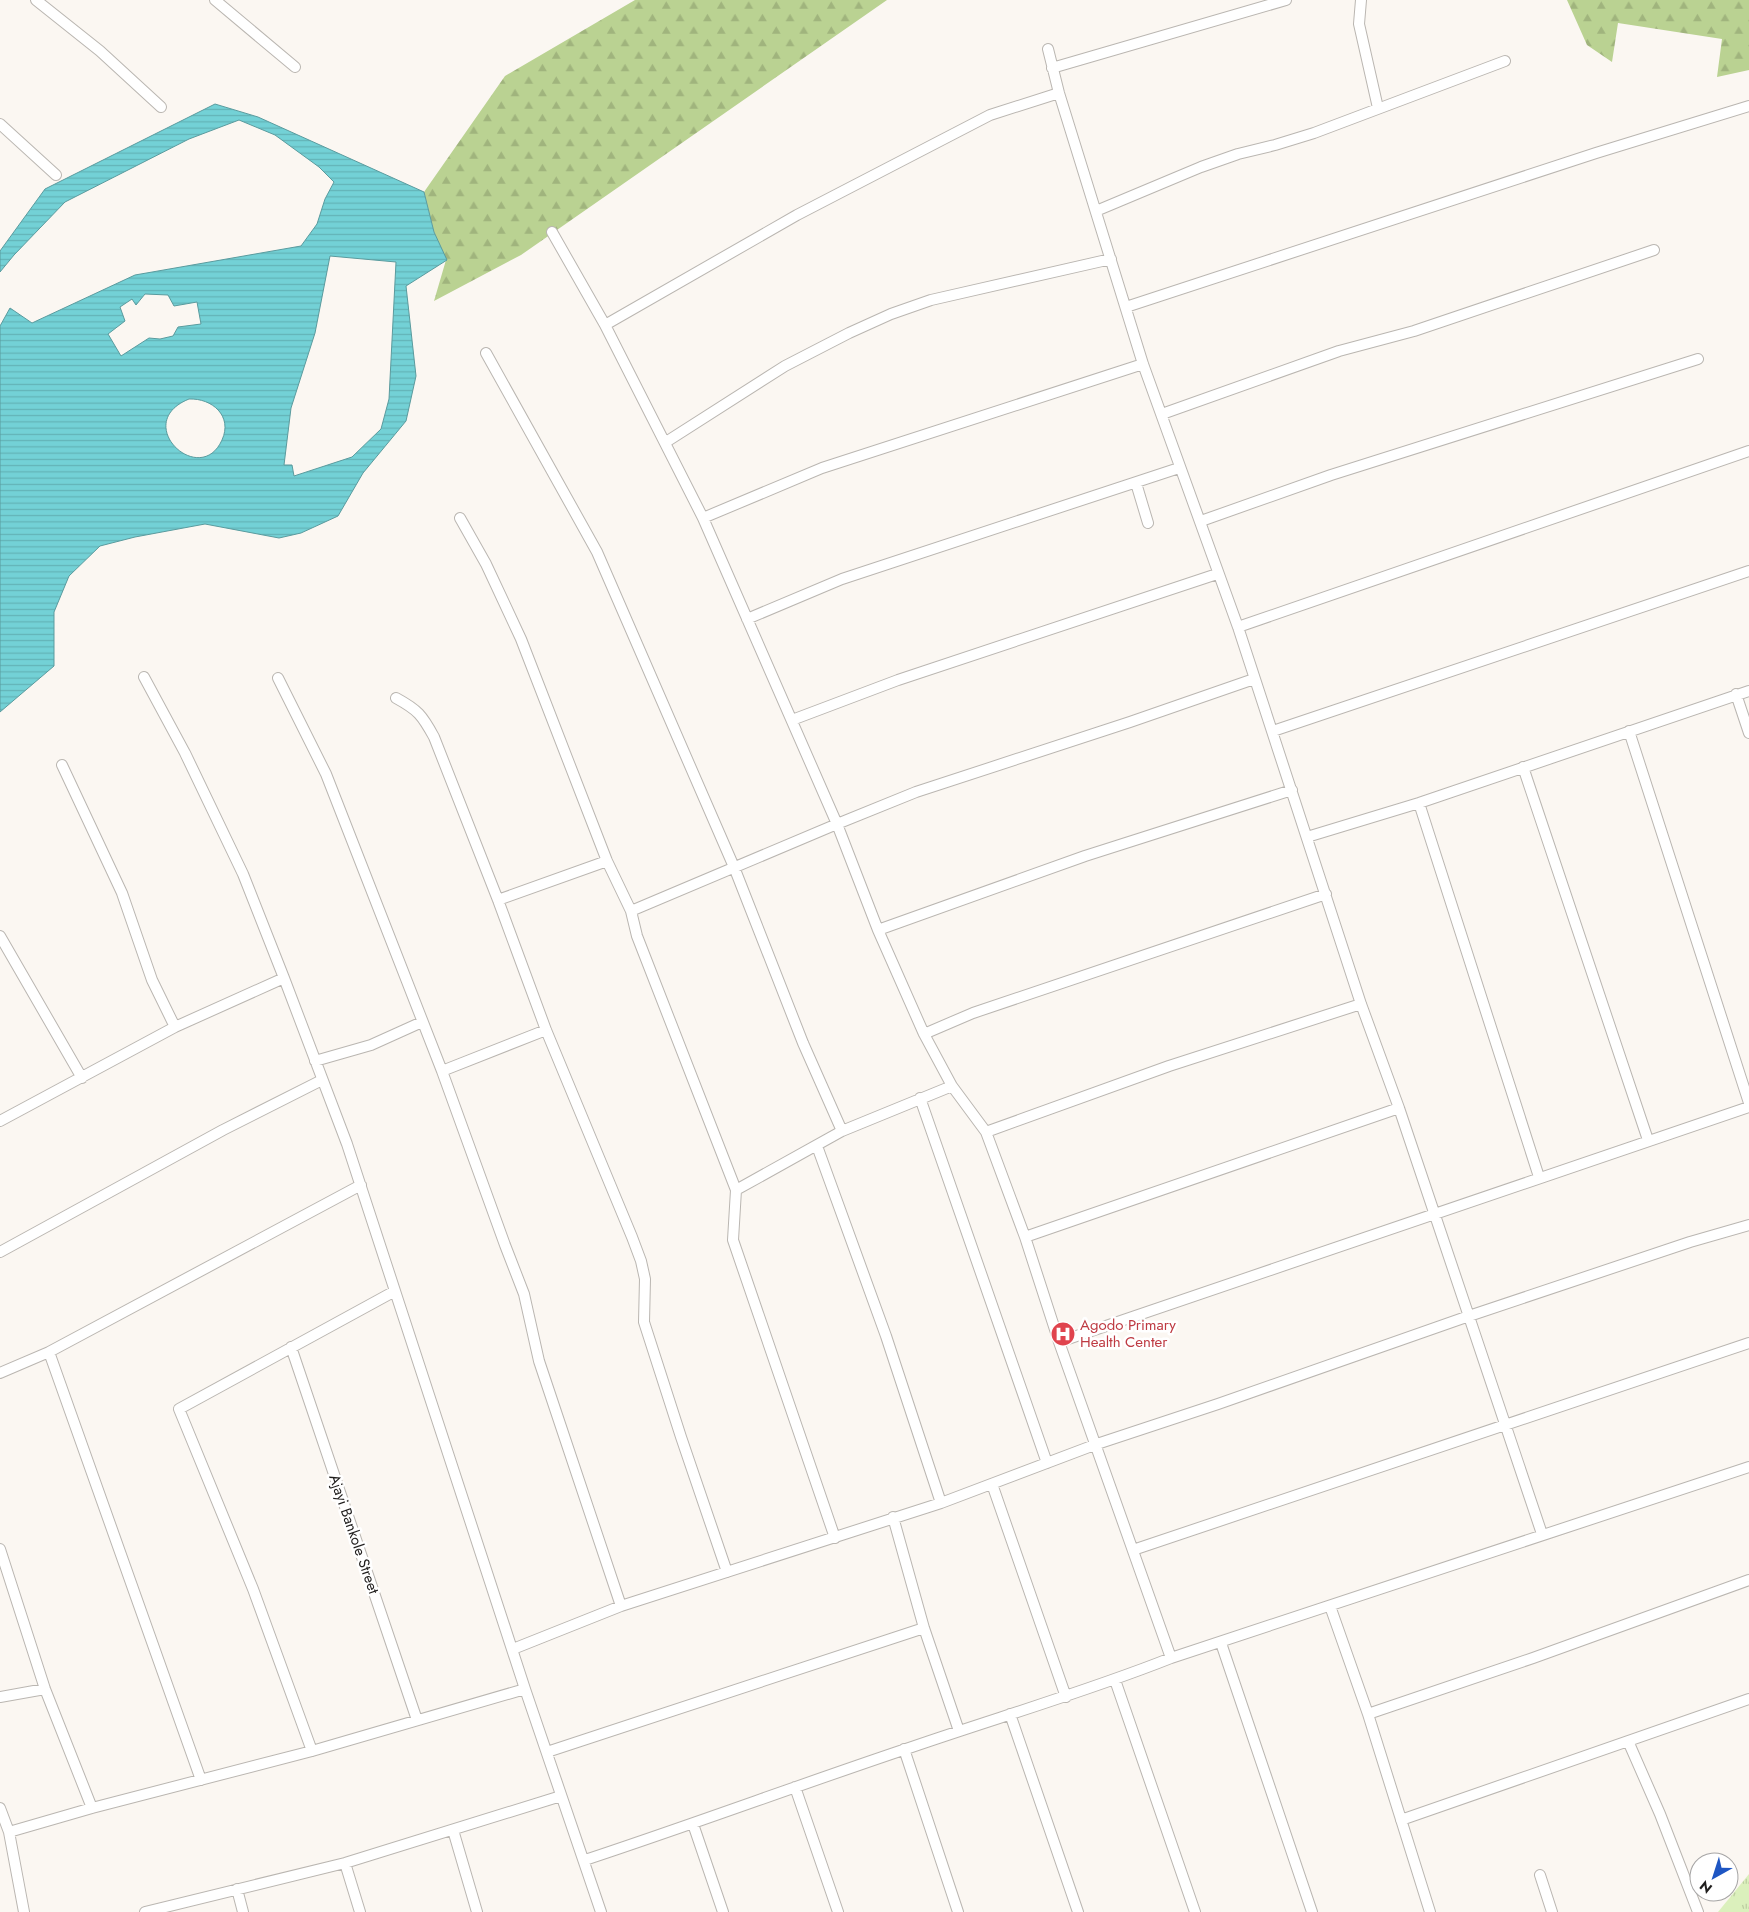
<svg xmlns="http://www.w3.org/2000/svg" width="1749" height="1912" font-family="Jost,sans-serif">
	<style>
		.grass { fill: url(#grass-tufts) }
		.forest { fill: url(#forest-firs) }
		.water { fill: url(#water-rules); stroke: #5a9b9e; fill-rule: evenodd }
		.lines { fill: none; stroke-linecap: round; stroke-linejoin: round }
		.minor-casing { stroke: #bab6b1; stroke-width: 12 }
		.minor { stroke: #fff; stroke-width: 10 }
		.labels { text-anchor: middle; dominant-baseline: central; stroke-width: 5; stroke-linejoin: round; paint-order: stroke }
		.health-label { font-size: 15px; fill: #be3a42; stroke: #fff; text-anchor: start }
		.street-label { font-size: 15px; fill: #201e1d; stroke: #fff }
	</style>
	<defs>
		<pattern id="grass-tufts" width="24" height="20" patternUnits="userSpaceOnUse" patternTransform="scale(1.25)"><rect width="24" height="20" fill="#dbf0bc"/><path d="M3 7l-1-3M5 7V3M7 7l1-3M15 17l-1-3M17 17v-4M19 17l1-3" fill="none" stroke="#bccda1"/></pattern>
		<pattern id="forest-firs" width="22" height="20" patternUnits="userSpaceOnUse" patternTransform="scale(1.25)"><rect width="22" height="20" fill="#bad292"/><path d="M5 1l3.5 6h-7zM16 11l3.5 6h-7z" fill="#a0b47d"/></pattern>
		<pattern id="water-rules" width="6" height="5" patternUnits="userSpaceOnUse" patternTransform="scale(1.25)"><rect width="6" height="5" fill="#73d1d6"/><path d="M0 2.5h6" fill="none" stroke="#63b3b7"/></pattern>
	</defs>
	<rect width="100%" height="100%" fill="#fbf7f2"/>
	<!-- grass -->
	<path class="grass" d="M1749 1874V1912H1718Z"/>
	<!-- forest -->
	<path class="forest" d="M635 0H887L521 255 434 301 446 260 434 232 424 192 505 76Z
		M1567 0H1749V70L1717 77 1722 39 1618 23 1612 62 1587 45Z"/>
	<!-- water -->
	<path class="water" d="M215 104 258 117 424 192 434 232 447 260 406 286 416 376 406 421 363 473 338 516 301 533 279 538 205 524 135 537 100 546 69 576 54 612V666L0 712V326L10 308 32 323 135 275 301 246 317 224 325 199 334 182 319 167 275 135 239 120 189 139 65 202 14 255 0 272V251L45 189ZM330 256 396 262 389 399 381 429 352 457 294 476 292 465H284L291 408 315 333ZM145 294 168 295 174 306 197 302 201 324 178 327 173 336 160 339 149 338 121 356 108 334 125 321 120 307 132 299 136 305ZM189 399C212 398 233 416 222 440 200 489 130 423 189 399Z"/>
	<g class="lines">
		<defs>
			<path id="minor" d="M36 0 100 51 161 107
				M215 0 295 67
				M1361 0 1359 24 1378 108
				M1048 49 1059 93 1143 364 1238 627 1361 1004 1399 1108 1542 1534
				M1052 68 1286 0
				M0 124 56 175
				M1096 211 1201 167 1238 154 1275 145 1314 133 1505 61
				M552 232 605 325 703 518 837 824 878 930 924 1034 952 1086 986 1132 1025 1237 1059 1342 1171 1658
				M1126 307 1596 153 1749 106
				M605 325 797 215 990 115 1059 93
				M486 353 597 552 734 867 803 1043 842 1131
				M1162 414 1339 351 1414 331 1654 250
				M666 442 785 366 849 333 891 314 931 300 1111 259
				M1136 483 1148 523
				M460 518 486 564 521 639 607 861 631 911 637 936 736 1190 733 1240 835 1538
				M703 518 822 468 1143 364
				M1201 521 1331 475 1698 359
				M747 619 842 579 1179 468
				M1238 627 1749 451
				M144 677 185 753 243 874 284 978 347 1144 525 1689 601 1912
				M278 678 326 774 442 1071 505 1245 524 1294 539 1361 621 1606
				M1736 694 1749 733
				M396 698C418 710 422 715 434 737L498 900 546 1030 632 1237 641 1261 645 1279 644 1322 681 1437 727 1572
				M792 720 898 680 1217 574
				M1273 731 1749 571
				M1629 731 1749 1103
				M62 765 122 893 152 980 175 1027
				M1523 767 1648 1140
				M1419 803 1539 1177
				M1307 837 1419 803 1749 691
				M498 900 607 861
				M631 911 837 824 916 792 1130 722 1254 679
				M878 930 1085 856 1292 790
				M0 936 82 1078
				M924 1034 973 1013 1326 894
				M315 1061 371 1045 422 1022
				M442 1071 546 1030
				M920 1098 1047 1463
				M0 1121 175 1027 284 978
				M986 1132 1169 1066 1361 1004
				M817 1146 886 1336 941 1503
				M736 1190 842 1131 952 1086
				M1025 1237 1399 1108
				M0 1252 223 1130 322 1080
				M1059 1342 1749 1107
				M291 1347 417 1720
				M49 1352 201 1780
				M0 1373 49 1352 361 1185
				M992 1484 1066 1697
				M893 1517 924 1628 959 1731
				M0 1549 45 1689 92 1808
				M1133 1550 1749 1343
				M1330 1606 1368 1714 1430 1912
				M1221 1643 1312 1912
				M513 1649 621 1606 941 1503 1097 1444 1218 1404 1469 1316 1690 1242 1749 1225
				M1115 1680 1195 1912
				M0 1697 45 1689
				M1010 1714 1078 1912
				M1368 1714 1533 1658 1749 1580
				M1628 1741 1660 1814 1698 1912
				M904 1749 958 1912
				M312 1751 253 1589 179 1409 395 1291
				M547 1752 924 1628
				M795 1787 838 1912
				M0 1808 9 1832 24 1912
				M1401 1820 1749 1699
				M693 1824 723 1912
				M453 1830 477 1912
				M9 1832 92 1808 312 1751 525 1689
				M585 1860C691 1825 796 1786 903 1750 992 1719 1083 1693 1171 1658L1749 1467
				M345 1863 360 1912
				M1540 1875 1552 1912
				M237 1889 243 1912
				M145 1912 345 1863 561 1796"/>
		</defs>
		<!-- minor casing -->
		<use href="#minor" class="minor-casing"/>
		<!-- minor -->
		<use href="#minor" class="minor"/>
	</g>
	<!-- icons -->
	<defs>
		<symbol id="hospital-disc" viewBox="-11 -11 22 22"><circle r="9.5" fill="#e0444e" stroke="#fff"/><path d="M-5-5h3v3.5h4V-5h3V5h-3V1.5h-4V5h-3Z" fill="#fff"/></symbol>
	</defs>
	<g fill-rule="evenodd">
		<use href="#hospital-disc" x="1049" y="1320" width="28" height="28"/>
	</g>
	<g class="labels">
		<!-- health labels -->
		<g class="health-label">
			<text x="1080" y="1325">Agodo Primary<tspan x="1080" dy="17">Health Center</tspan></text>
		</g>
		<!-- street labels -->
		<g class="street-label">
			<text transform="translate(354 1534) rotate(71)">Ajayi Bankole Street</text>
		</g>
	</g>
	<!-- north arrow -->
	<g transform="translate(1714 1877) rotate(219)"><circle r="24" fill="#ffffff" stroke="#a6a5a5"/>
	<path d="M0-4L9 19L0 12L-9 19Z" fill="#1e56c3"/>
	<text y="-8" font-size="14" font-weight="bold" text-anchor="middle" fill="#201e1d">N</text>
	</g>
</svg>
